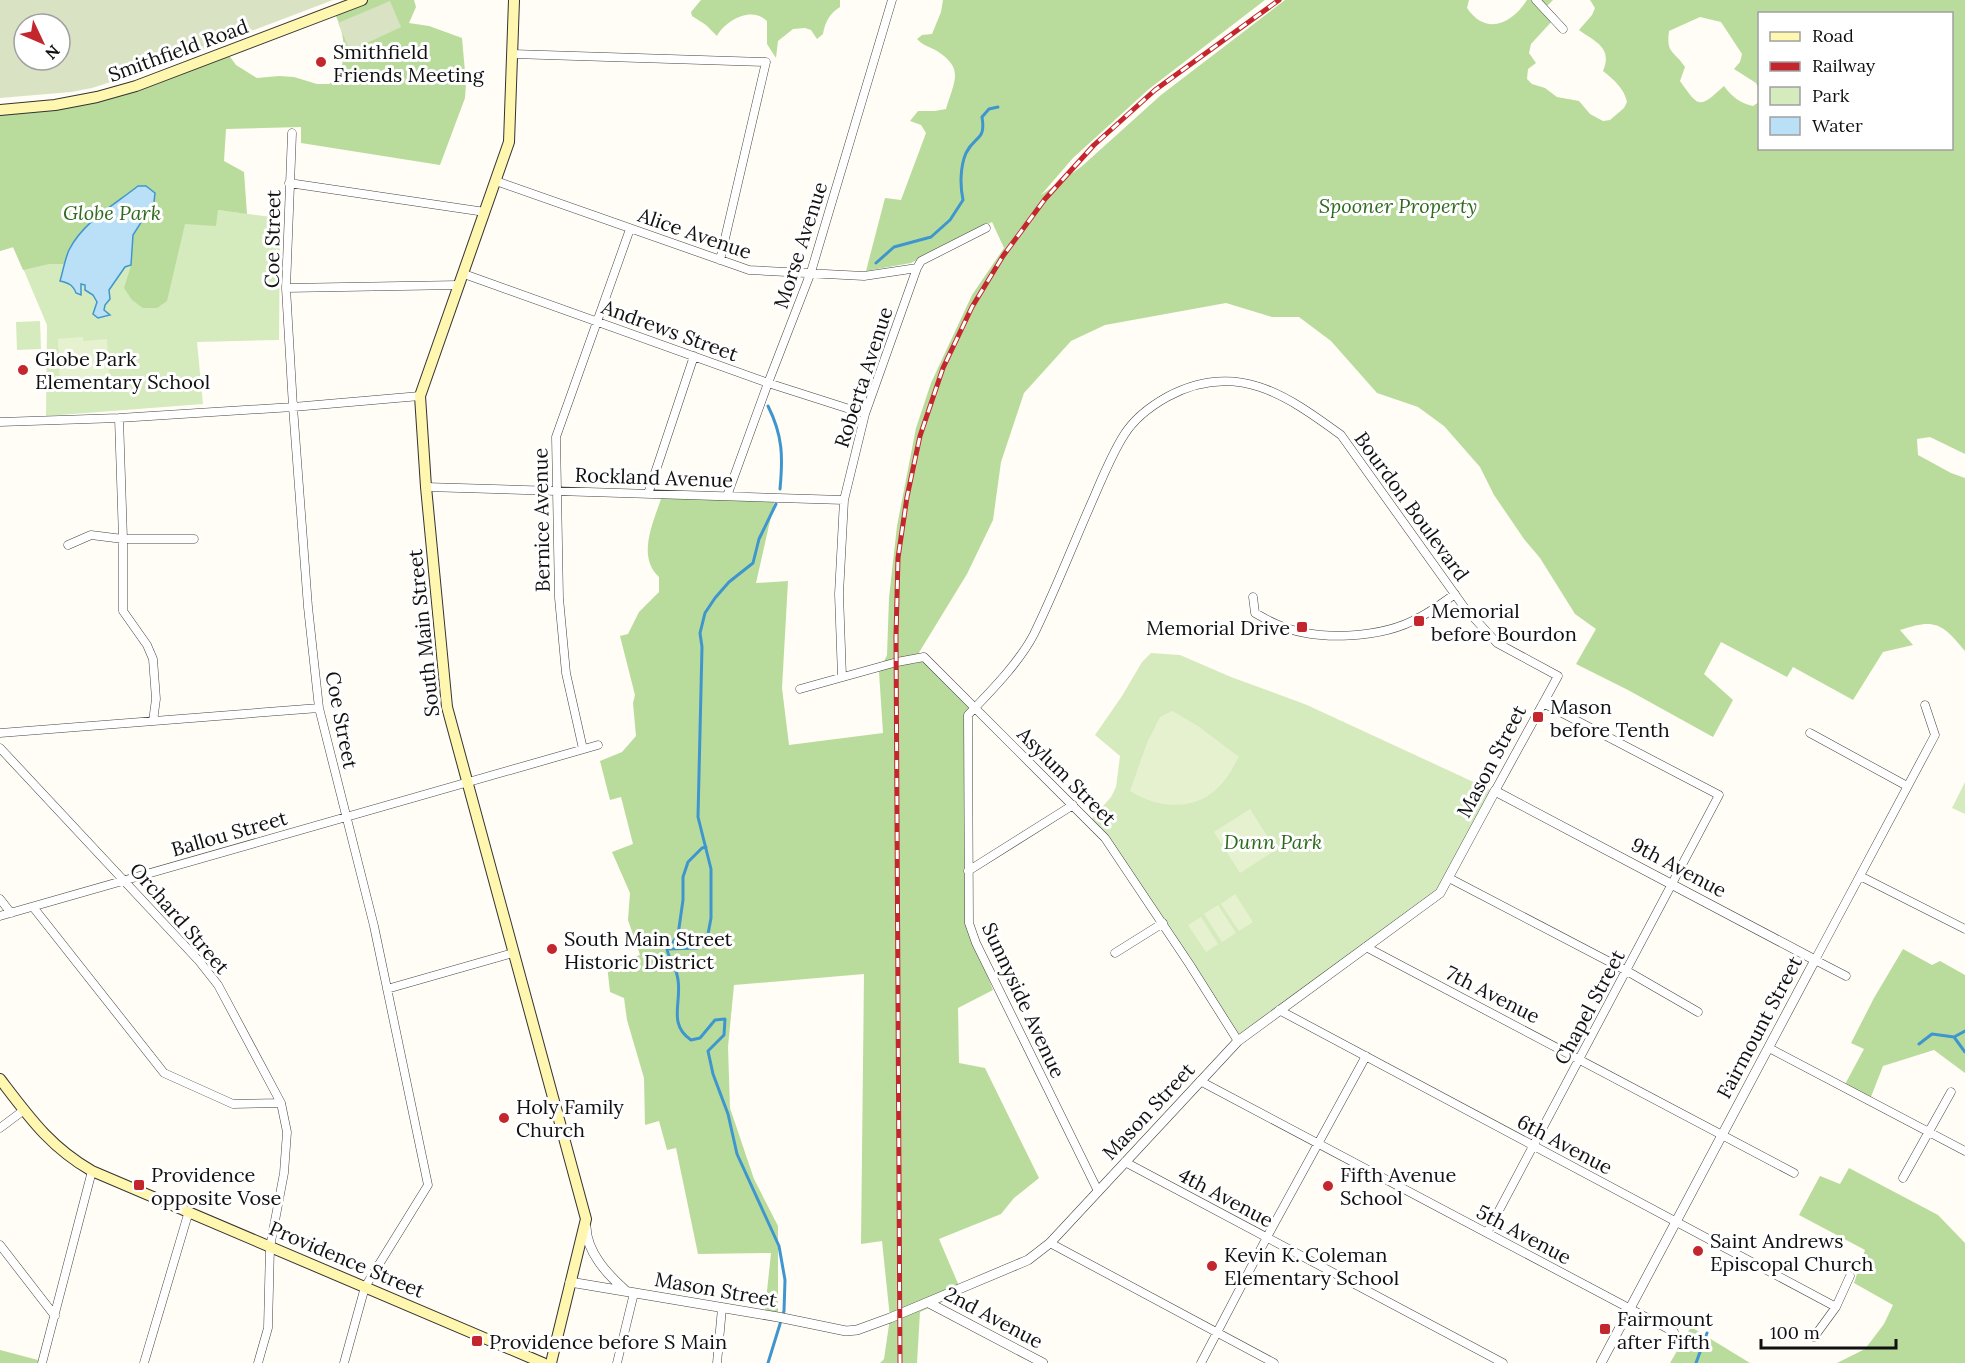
<svg xmlns="http://www.w3.org/2000/svg" width="1965" height="1363" font-family="Lora,serif">
	<style>
		.green { fill: #d5ebbd }
		.forest { fill: #b9dc9c; fill-rule: evenodd }
		.cemetery { fill: #d9e3c4; fill-rule: evenodd }
		.pitch { fill: #e6f2cf }
		.water { fill: #b9e0f7; stroke: #3f96cf; stroke-width: 1.5 }
		.lines { fill: none; stroke-linecap: round; stroke-linejoin: round }
		.stream { stroke: #3f96cf; stroke-width: 3 }
		.minor-casing { stroke: #444; stroke-width: 9 }
		.tertiary-casing { stroke: #444; stroke-width: 10 }
		.secondary-casing { stroke: #333; stroke-width: 12 }
		.minor { stroke: #fff; stroke-width: 8 }
		.tertiary { stroke: #fff; stroke-width: 9 }
		.secondary { stroke: #fff6b0; stroke-width: 10 }
		.rail-casing { stroke: #c4262e; stroke-width: 5 }
		.rail { stroke: #fff; stroke-width: 3; stroke-dasharray: 9; stroke-linecap: butt }
		.poi-dot { fill: #c4262e; stroke: #fff; stroke-width: 2 }
		.labels { text-anchor: middle; dominant-baseline: central; stroke-width: 6; stroke-linejoin: round; paint-order: stroke }
		.street-label { font-size: 20px; fill: #111; stroke: #fff }
		.poi-label { font-size: 20px; fill: #111; stroke: #fff; text-anchor: start }
		.park-label { font-size: 20px; font-style: italic; fill: #2f6b1f; stroke: #fff }
	</style>
	<rect width="100%" height="100%" fill="#fffdf5"/>
	<!-- green -->
	<path class="green" d="M0 120 218 210 280 218 279 340 197 342 203 404 46 416 47 325 14 247 0 251Z
		M40 321 41 349 17 350 16 322Z
		M1151 653 1180 655 1231 677 1307 705 1493 791 1435 893 1238 1036 1104 838 1089 822 1111 797 1116 787 1120 756 1095 735 1122 696 1142 662Z
		M1965 782V814L1952 808Z"/>
	<!-- forest -->
	<path class="forest" d="M356 0H414L416 7 409 23 429 26 462 38 466 83 465 98 440 165 301 143V127L226 129 224 161 244 172 247 214 218 210 216 226 185 224 167 301 157 308H143L132 300 124 288 132 262 133 235 154 202 69 251 65 264H49L23 270 13 247 0 251V108L98 96 225 50 236 65 257 78 279 76 294 77 317 84H329L337 79C348 57 345 32 333 10Z
		M701 0H840V7C830 13 825 22 823 34L817 39 811 30 805 28 793 29 778 41 776 58 767 44V21C752 6 726 20 717 36L706 25 692 16 691 12Z
		M943 0H1265L1149 89 1073 158 1041 195 1081 167 1161 95 1285 0H1469L1467 8C1486 36 1512 24 1527 0H1553L1545 8 1554 19 1531 44 1529 53 1536 63 1528 69 1527 79 1532 84 1545 88 1557 97 1579 101 1590 114 1603 121 1610 120 1624 108 1627 102C1624 88 1614 80 1603 71 1613 47 1595 42 1579 30L1592 15 1595 8 1590 0H1965V454L1930 437 1917 439 1918 455 1951 473 1965 478V651C1942 623 1935 618 1900 630L1913 645 1883 652 1853 700 1793 667 1787 677 1721 642 1704 674 1733 700 1713 737 1628 690 1576 664 1596 629 1575 614 1540 558 1524 539 1494 495 1480 467 1444 426 1418 407 1377 393 1331 341 1299 317H1272L1226 303 1105 325 1071 341 1024 393 1001 462 993 520 967 574 912 664 929 660 975 706 967 715 968 927 993 990 958 1008 959 1063 985 1068 1039 1178 1014 1198 1001 1214 939 1239 962 1293 920 1312 917 1363H880L884 1359 890 1318 882 1241 861 1244 864 974 734 985 728 1047 730 1108 754 1179 778 1226V1314L765 1310 771 1253 698 1254 676 1148 667 1150 659 1121 645 1125 644 1078 627 1020 624 998 610 992 607 965 640 955 628 920 630 893 612 852 633 844 621 797 610 800 600 761 622 752 636 736 633 703 635 695 620 636 628 634 639 612 659 592V577C636 556 654 521 662 496L775 499 756 583 788 581 782 688 789 745 883 733 879 672 887 655 889 598 897 526 916 428 931 383 972 295 1004 248 992 222 911 263 866 271 885 198 901 200 926 133 921 125 910 121 918 111H935L946 109C954 81 965 69 937 51 930 47 922 45 917 39L922 35 932 34 941 12ZM1760 14H1952V148H1760L1759 102 1753 106C1740 103 1732 97 1724 86 1699 109 1699 108 1680 81L1685 67C1674 50 1666 54 1669 31L1700 17 1721 22 1742 54 1740 62 1734 69 1756 83 1759 90Z
		M1903 949 1932 965 1940 961 1965 975V1073L1934 1050 1883 1066 1869 1102 1843 1088 1864 1049 1851 1043 1874 998Z
		M1849 1168 1938 1215 1965 1243V1363H1837L1865 1349 1884 1324 1893 1305 1854 1283 1865 1250 1799 1215 1820 1176 1840 1184Z
		M1691 1327 1750 1363H1670Z
		M0 1350 38 1360 37 1363H0Z"/>
	<!-- cemetery -->
	<path class="cemetery" d="M0 0H333L157 67 92 88 71 92 0 98ZM24 24H60V60H24Z
		M390 1 401 27 350 51 338 23Z"/>
	<!-- pitch -->
	<path class="pitch" d="M83 337V341L107 339 109 378 85 380V385L60 386 58 339Z
		M1172 711 1198 726 1239 757C1234 765 1230 774 1224 781 1200 812 1160 810 1130 791L1147 743 1160 717Z
		M1250 809 1276 850 1240 873 1214 832Z
		M1235 894 1253 922 1239 931 1221 904Z
		M1218 905 1236 933 1222 942 1204 914Z
		M1201 917 1218 944 1206 952 1188 925Z"/>
	<!-- water -->
	<path class="water" d="M138 186H146L155 193 154 202 133 235 131 265 125 267 109 290 110 299 105 305 104 310 110 315 98 318 93 314 97 302 93 295 85 290V285L81 284V295L76 293C73 285 69 283 60 281 63 271 65 259 69 250 83 222 114 205 138 186Z"/>
	<g class="lines">
		<!-- stream -->
		<path class="stream" d="M876 263 894 247 931 237 950 220 963 200C960 186 960 167 966 153 975 135 986 141 982 117L989 109 998 107
			M768 406C783 436 783 457 780 489
			M668 949 678 935 683 900V877L688 862 702 848 706 847
			M1954 1037 1965 1052
			M1919 1044 1932 1034 1954 1037 1965 1031
			M768 1363 784 1311 785 1280 779 1246 737 1154 728 1114 713 1074 708 1051 724 1035 725 1019 715 1020 700 1038 691 1040C666 1023 684 999 677 975 675 965 669 960 667 949L696 948 706 945 711 918V869L698 817 702 647 700 633 705 613 715 598 729 582 753 563 759 539 776 504
			M1696 1363 1707 1333"/>
		<defs>
			<path id="minor" d="M1536 0 1563 29
				M513 54 766 62 720 260
				M292 133 286 288 293 407 308 607 319 708 374 926 428 1185 365 1287 344 1363
				M496 181 749 270 864 276 917 268 921 261 986 228
				M289 183 485 212
				M464 274 768 383 865 414
				M286 288 459 285
				M119 418 123 539V611L147 645 153 659 156 699 153 721
				M0 422 119 418 293 407 420 396
				M426 487 844 500
				M648 494 694 356
				M727 496 768 383 811 272 892 0
				M68 545 91 535 123 539H194
				M1253 597 1255 613C1262 617 1269 621 1276 624 1316 642 1382 639 1420 617 1432 611 1444 602 1455 594
				M842 677 839 594 844 500 865 414 917 268
				M800 689 897 662 924 657 1105 838 1190 965 1238 1041
				M0 733 319 708
				M1810 733 1907 786
				M0 748 199 961 218 985 281 1103 287 1132 284 1173 270 1247 268 1328 258 1363
				M583 749 566 673 559 598 556 437 630 229
				M968 871 1073 805
				M1860 876 1965 929
				M1449 878 1627 971 1698 1012
				M0 899 11 913
				M33 907 164 1073 233 1104 281 1103
				M0 916 598 745
				M1366 947 1794 1173
				M1115 953 1163 923
				M1846 976 1815 960 1935 735 1925 705
				M387 989 513 953
				M1279 1010 1836 1307
				M1769 1048 1965 1151
				M1200 1081 1674 1332
				M0 1128 24 1110
				M1125 1162 1503 1363
				M1903 1178 1951 1092
				M1098 1191 976 943 969 923 968 715C990 692 1019 663 1034 634 1056 589 1074 542 1094 497 1103 476 1112 454 1124 435 1134 419 1151 406 1167 397 1236 360 1285 394 1341 435L1464 607 1497 643 1558 676 1495 791
				M1487 1233 1719 795 1543 703
				M1050 1243 1274 1363
				M0 1245 55 1316
				M1814 1337 1836 1307 1850 1276
				M42 1363 92 1171
				M144 1363 189 1211
				M617 1363 634 1293
				M717 1363 722 1308
				M1201 1363 1267 1237 1366 1056"/>
			<path id="tertiary" d="M586 1227C587 1252 606 1273 625 1290
				M570 1282 778 1317 846 1331 857 1330 890 1318 1028 1260 1050 1243 1238 1041 1440 893 1495 791 1815 960 1601 1363
				M929 1303 1043 1363"/>
			<path id="secondary" d="M514 0 509 142 420 396 426 487 447 707 586 1219 551 1363
				M0 110 55 105 97 97 136 86 362 0
				M0 1079C29 1117 50 1147 92 1171L543 1363"/>
		</defs>
		<!-- minor casing -->
		<use href="#minor" class="minor-casing"/>
		<!-- tertiary casing -->
		<use href="#tertiary" class="tertiary-casing"/>
		<!-- secondary casing -->
		<use href="#secondary" class="secondary-casing"/>
		<!-- minor -->
		<use href="#minor" class="minor"/>
		<!-- tertiary -->
		<use href="#tertiary" class="tertiary"/>
		<!-- secondary -->
		<use href="#secondary" class="secondary"/>
		<defs>
			<path id="rail" d="M900 1363 896 636 898 558 907 497 920 436 943 368 972 307 1003 256 1045 199 1094 145 1155 90 1279 0"/>
		</defs>
		<!-- rail casing -->
		<use href="#rail" class="rail-casing"/>
		<!-- rail -->
		<use href="#rail" class="rail"/>
	</g>
	<!-- markers -->
	<g class="poi-dot">
		<circle cx="321" cy="62" r="6"/>
		<circle cx="23" cy="370" r="6"/>
		<rect x="1413" y="615" width="12" height="12" rx="3"/>
		<rect x="1296" y="621" width="12" height="12" rx="3"/>
		<rect x="1532" y="711" width="12" height="12" rx="3"/>
		<circle cx="552" cy="949" r="6"/>
		<circle cx="504" cy="1118" r="6"/>
		<rect x="133" y="1179" width="12" height="12" rx="3"/>
		<circle cx="1328" cy="1186" r="6"/>
		<circle cx="1698" cy="1251" r="6"/>
		<circle cx="1212" cy="1266" r="6"/>
		<rect x="1599" y="1323" width="12" height="12" rx="3"/>
		<rect x="471" y="1335" width="12" height="12" rx="3"/>
	</g>
	<g class="labels">
		<!-- street labels -->
		<g class="street-label">
			<text transform="translate(178 50) rotate(-20)">Smithfield Road</text>
			<text transform="translate(695 233) rotate(19)">Alice Avenue</text>
			<text transform="translate(272 239) rotate(-89)">Coe Street</text>
			<text transform="translate(800 245) rotate(-72)">Morse Avenue</text>
			<text transform="translate(670 330) rotate(20)">Andrews Street</text>
			<text transform="translate(863 377) rotate(-72)">Roberta Avenue</text>
			<text transform="translate(654 477) rotate(2)">Rockland Avenue</text>
			<text transform="translate(1412 506) rotate(54)">Bourdon Boulevard</text>
			<text transform="translate(541 520) rotate(-91)">Bernice Avenue</text>
			<text transform="translate(423 633) rotate(-96)">South Main Street</text>
			<text transform="translate(342 720) rotate(79)">Coe Street</text>
			<text transform="translate(1491 761) rotate(-62)">Mason Street</text>
			<text transform="translate(1067 776) rotate(45)">Asylum Street</text>
			<text transform="translate(229 833) rotate(-16)">Ballou Street</text>
			<text transform="translate(1679 867) rotate(28)">9th Avenue</text>
			<text transform="translate(180 918) rotate(49)">Orchard Street</text>
			<text transform="translate(1493 994) rotate(27)">7th Avenue</text>
			<text transform="translate(1024 1000) rotate(65)">Sunnyside Avenue</text>
			<text transform="translate(1589 1007) rotate(-62)">Chapel Street</text>
			<text transform="translate(1759 1027) rotate(-62)">Fairmount Street</text>
			<text transform="translate(1148 1111) rotate(-47)">Mason Street</text>
			<text transform="translate(1565 1144) rotate(28)">6th Avenue</text>
			<text transform="translate(1226 1197) rotate(28)">4th Avenue</text>
			<text transform="translate(1524 1234) rotate(28)">5th Avenue</text>
			<text transform="translate(347 1259) rotate(23)">Providence Street</text>
			<text transform="translate(716 1289) rotate(10)">Mason Street</text>
			<text transform="translate(994 1317) rotate(28)">2nd Avenue</text>
		</g>
		<!-- poi labels -->
		<g class="poi-label">
			<text x="333" y="51">Smithfield<tspan x="333" dy="23">Friends Meeting</tspan></text>
			<text x="35" y="358">Globe Park<tspan x="35" dy="23">Elementary School</tspan></text>
			<text x="1431" y="610">Memorial<tspan x="1431" dy="23">before Bourdon</tspan></text>
			<text x="1290" y="627" text-anchor="end">Memorial Drive</text>
			<text x="1550" y="706">Mason<tspan x="1550" dy="23">before Tenth</tspan></text>
			<text x="564" y="938">South Main Street<tspan x="564" dy="23">Historic District</tspan></text>
			<text x="516" y="1106">Holy Family<tspan x="516" dy="23">Church</tspan></text>
			<text x="151" y="1174">Providence<tspan x="151" dy="23">opposite Vose</tspan></text>
			<text x="1340" y="1174">Fifth Avenue<tspan x="1340" dy="23">School</tspan></text>
			<text x="1710" y="1240">Saint Andrews<tspan x="1710" dy="23">Episcopal Church</tspan></text>
			<text x="1224" y="1254">Kevin K. Coleman<tspan x="1224" dy="23">Elementary School</tspan></text>
			<text x="1617" y="1318">Fairmount<tspan x="1617" dy="23">after Fifth</tspan></text>
			<text x="489" y="1341">Providence before S Main</text>
		</g>
		<!-- park labels -->
		<g class="park-label">
			<text x="1398" y="205">Spooner Property</text>
			<text x="112" y="212">Globe Park</text>
			<text x="1273" y="841">Dunn Park</text>
		</g>
	</g>
	<!-- legend -->
	<rect x="1758" y="12" width="195" height="138" fill="#ffffff" stroke="#a0a0a0" stroke-width="1.5"/>
	<rect x="1770" y="32" width="30" height="9" fill="#fff6b0" stroke="#a0a0a0" stroke-width="1.5"/>
	<text x="1812" y="42" font-size="18" fill="#111111">Road</text>
	<rect x="1770" y="62" width="30" height="9" fill="#c4262e" stroke="#a0a0a0" stroke-width="1.5"/>
	<text x="1812" y="72" font-size="18" fill="#111111">Railway</text>
	<rect x="1770" y="87" width="30" height="18" fill="#d5ebbd" stroke="#a0a0a0" stroke-width="1.5"/>
	<text x="1812" y="102" font-size="18" fill="#111111">Park</text>
	<rect x="1770" y="117" width="30" height="18" fill="#b9e0f7" stroke="#a0a0a0" stroke-width="1.5"/>
	<text x="1812" y="132" font-size="18" fill="#111111">Water</text>
	<!-- north arrow -->
	<g transform="translate(42 42) rotate(134)"><circle r="28" fill="#ffffff" stroke="#a0a0a0" stroke-width="1.5"/>
	<path d="M0-4.5L10 22L0 15L-10 22Z" fill="#c4262e"/>
	<text y="-9" font-size="16" font-weight="bold" text-anchor="middle" fill="#111111">N</text>
	</g>
	<!-- scale -->
	<path d="M1761 1339v9h135v-9" fill="none" stroke="#111111" stroke-width="3"/>
	<text x="1770" y="1339" font-size="18" fill="#111111" stroke="#ffffff" stroke-width="4.5" paint-order="stroke">100 m</text>
</svg>
